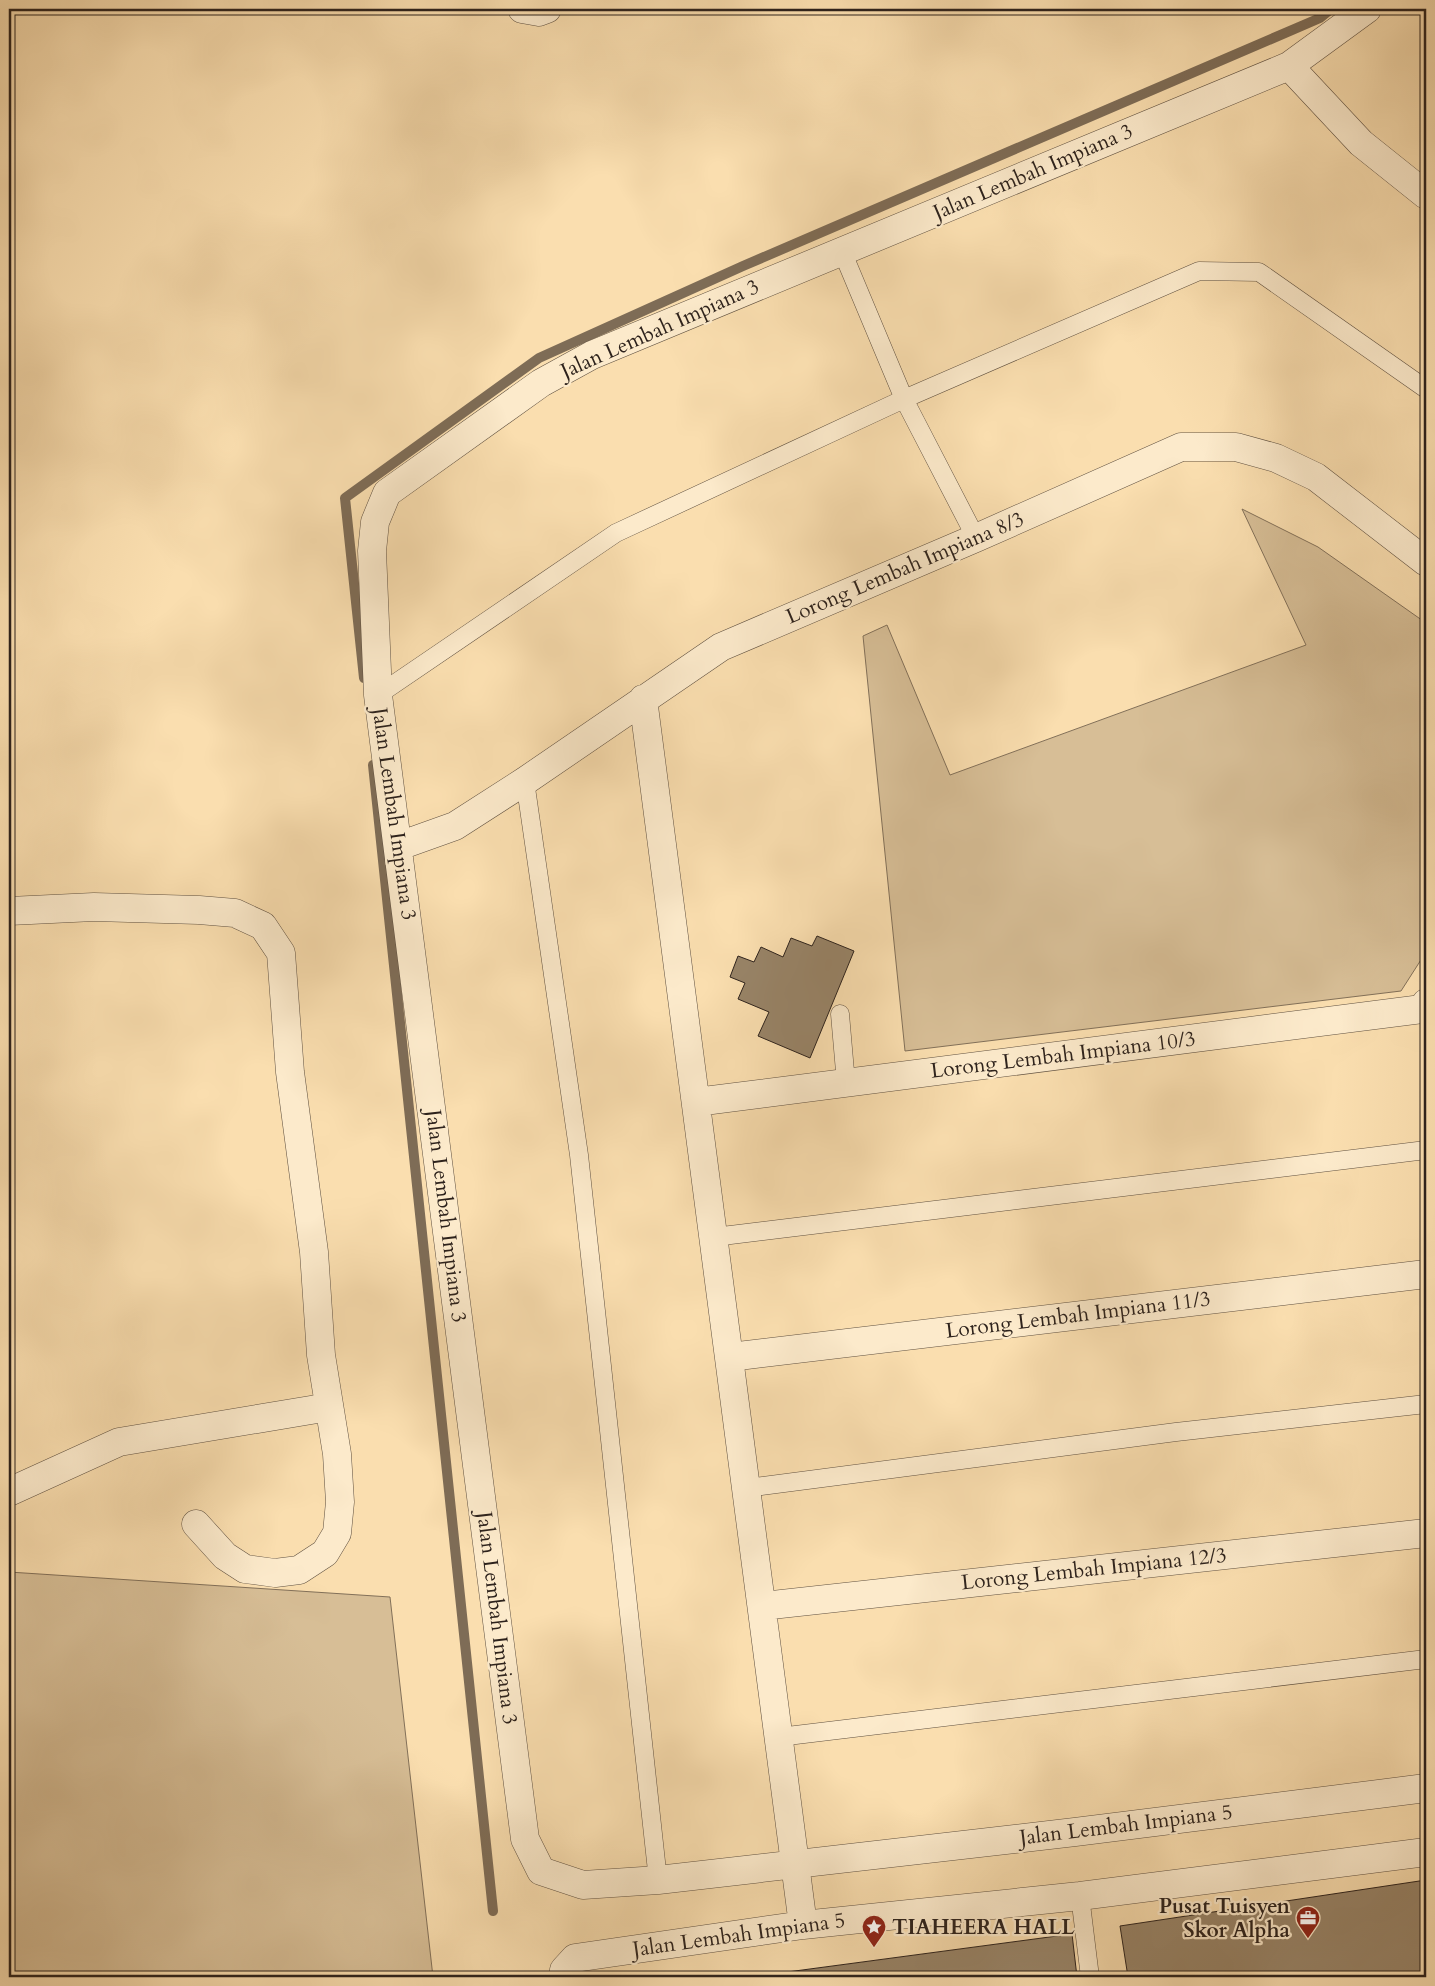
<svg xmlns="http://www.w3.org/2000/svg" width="1435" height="1986" font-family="Cardo,serif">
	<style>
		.green { fill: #d7be96; stroke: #827059 }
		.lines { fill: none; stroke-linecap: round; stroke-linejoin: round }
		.stream { stroke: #7e6c56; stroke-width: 10 }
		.building { fill: #988468; stroke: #2d221c }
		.service-casing { stroke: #605141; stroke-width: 19 }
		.minor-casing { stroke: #605141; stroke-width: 29 }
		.service { stroke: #fceacb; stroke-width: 18 }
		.minor { stroke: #fceacb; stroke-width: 28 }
		.labels { text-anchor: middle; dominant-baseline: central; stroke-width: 4.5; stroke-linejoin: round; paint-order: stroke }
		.street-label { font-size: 21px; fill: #2d221c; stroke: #fceacb }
		.poi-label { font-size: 21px; font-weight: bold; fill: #2d221c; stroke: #fceacb; text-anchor: end }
	</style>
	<rect width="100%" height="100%" fill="#fadeaf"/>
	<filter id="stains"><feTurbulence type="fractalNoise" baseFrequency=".004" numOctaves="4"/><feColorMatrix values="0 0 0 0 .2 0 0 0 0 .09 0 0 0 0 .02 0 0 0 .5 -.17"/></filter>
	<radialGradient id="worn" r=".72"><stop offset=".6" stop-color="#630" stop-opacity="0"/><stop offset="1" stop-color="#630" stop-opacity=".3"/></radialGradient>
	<!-- green -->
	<path class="green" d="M1242 509 1318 547 1426 623V952L1401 991 905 1051 863 636 887 625 950 775 1306 645Z
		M9 1572 390 1597 433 1977H9Z"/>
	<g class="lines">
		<!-- stream -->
		<path class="stream" d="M364 678 345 498 539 358 743 266 1320 18 1331 9
			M373 765 493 1911"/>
	</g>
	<!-- building -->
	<path class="building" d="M817 936 854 951 810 1058 758 1036 769 1012 738 999 745 983 730 977 738 956 754 962 761 947 783 957 791 938 812 946Z
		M1426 1880V1977H1128L1120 1926Z
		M1072 1934 1077 1977H750Z"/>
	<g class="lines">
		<defs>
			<path id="service" d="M842 251 904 399 976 538
				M378 695 616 533 904 399 1199 271 1259 272 1426 389
				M525 781 579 1155 658 1880
				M840 1014 846 1083
				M714 1237 1426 1150
				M747 1488 1176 1432 1426 1404
				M779 1737 1426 1659
				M1080 1896 1090 1977"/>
			<path id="minor" d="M522 9 539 12 547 9
				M1367 9 1289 66 1361 143 1426 195
				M1289 66 592 355 541 383 387 493 375 522 372 551 378 695 525 1839 541 1871 583 1885 658 1880 1075 1832 1426 1788
				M643 699 803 1925
				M399 846 455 826 525 781 721 647 976 538 1181 447H1236L1276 458 1316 477 1426 562
				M9 911 94 907 199 910 235 913 263 926 281 953 290 1072 314 1252 321 1355 337 1454 340 1502 337 1533 325 1553 299 1570 275 1573 245 1569 225 1556 196 1524
				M696 1102 1422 1009 1426 1003
				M730 1357 1426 1274
				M9 1492 119 1442 329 1407
				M762 1606 1426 1533
				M563 1977 564 1970 575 1958 803 1925 1080 1896 1426 1852"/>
		</defs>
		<!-- service casing -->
		<use href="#service" class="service-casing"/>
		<!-- minor casing -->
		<use href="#minor" class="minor-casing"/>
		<!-- service -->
		<use href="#service" class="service"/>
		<!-- minor -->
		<use href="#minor" class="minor"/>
	</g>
	<!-- icons -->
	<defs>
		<symbol id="office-pin" viewBox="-11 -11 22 30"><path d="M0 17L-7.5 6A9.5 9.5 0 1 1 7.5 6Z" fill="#8f2418" stroke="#fceacb"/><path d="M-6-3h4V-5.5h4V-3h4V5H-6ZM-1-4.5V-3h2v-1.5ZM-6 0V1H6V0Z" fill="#fff"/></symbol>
		<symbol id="sight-pin" viewBox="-11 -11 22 30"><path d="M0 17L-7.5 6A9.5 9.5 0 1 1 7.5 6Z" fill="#8f2418" stroke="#fceacb"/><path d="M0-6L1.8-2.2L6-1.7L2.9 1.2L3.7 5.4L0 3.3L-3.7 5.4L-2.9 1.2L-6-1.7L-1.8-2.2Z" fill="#fff"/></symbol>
	</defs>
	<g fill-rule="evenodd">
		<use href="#office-pin" x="1294" y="1904" width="28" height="38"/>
		<use href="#sight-pin" x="860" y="1913" width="28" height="38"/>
	</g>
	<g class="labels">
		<!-- street labels -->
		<g class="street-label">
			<text transform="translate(1033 172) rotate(-23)">Jalan Lembah Impiana 3</text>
			<text transform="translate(660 329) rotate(-24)">Jalan Lembah Impiana 3</text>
			<text transform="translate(905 568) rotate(-23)">Lorong Lembah Impiana 8/3</text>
			<text transform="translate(394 814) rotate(82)">Jalan Lembah Impiana 3</text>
			<text transform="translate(1063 1055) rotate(-7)">Lorong Lembah Impiana 10/3</text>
			<text transform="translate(446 1216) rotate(83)">Jalan Lembah Impiana 3</text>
			<text transform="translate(1078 1315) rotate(-7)">Lorong Lembah Impiana 11/3</text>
			<text transform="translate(1094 1569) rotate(-6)">Lorong Lembah Impiana 12/3</text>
			<text transform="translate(497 1618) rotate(83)">Jalan Lembah Impiana 3</text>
			<text transform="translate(1126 1825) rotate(-7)">Jalan Lembah Impiana 5</text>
			<text transform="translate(739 1935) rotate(-8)">Jalan Lembah Impiana 5</text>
		</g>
		<!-- poi labels -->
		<g class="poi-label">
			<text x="1290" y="1906">Pusat Tuisyen<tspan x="1290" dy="24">Skor Alpha</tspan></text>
			<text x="892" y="1927" text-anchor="start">TIAHEERA HALL</text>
		</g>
	</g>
	<!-- margin -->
	<rect width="1435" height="1986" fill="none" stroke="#fadeaf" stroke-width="30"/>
	<rect x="10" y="10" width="1415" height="1966" fill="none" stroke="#2d221c" stroke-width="2.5"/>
	<rect x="15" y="15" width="1405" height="1956" fill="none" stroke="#2d221c"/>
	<rect width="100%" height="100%" filter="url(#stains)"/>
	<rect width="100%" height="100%" fill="url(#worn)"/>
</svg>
